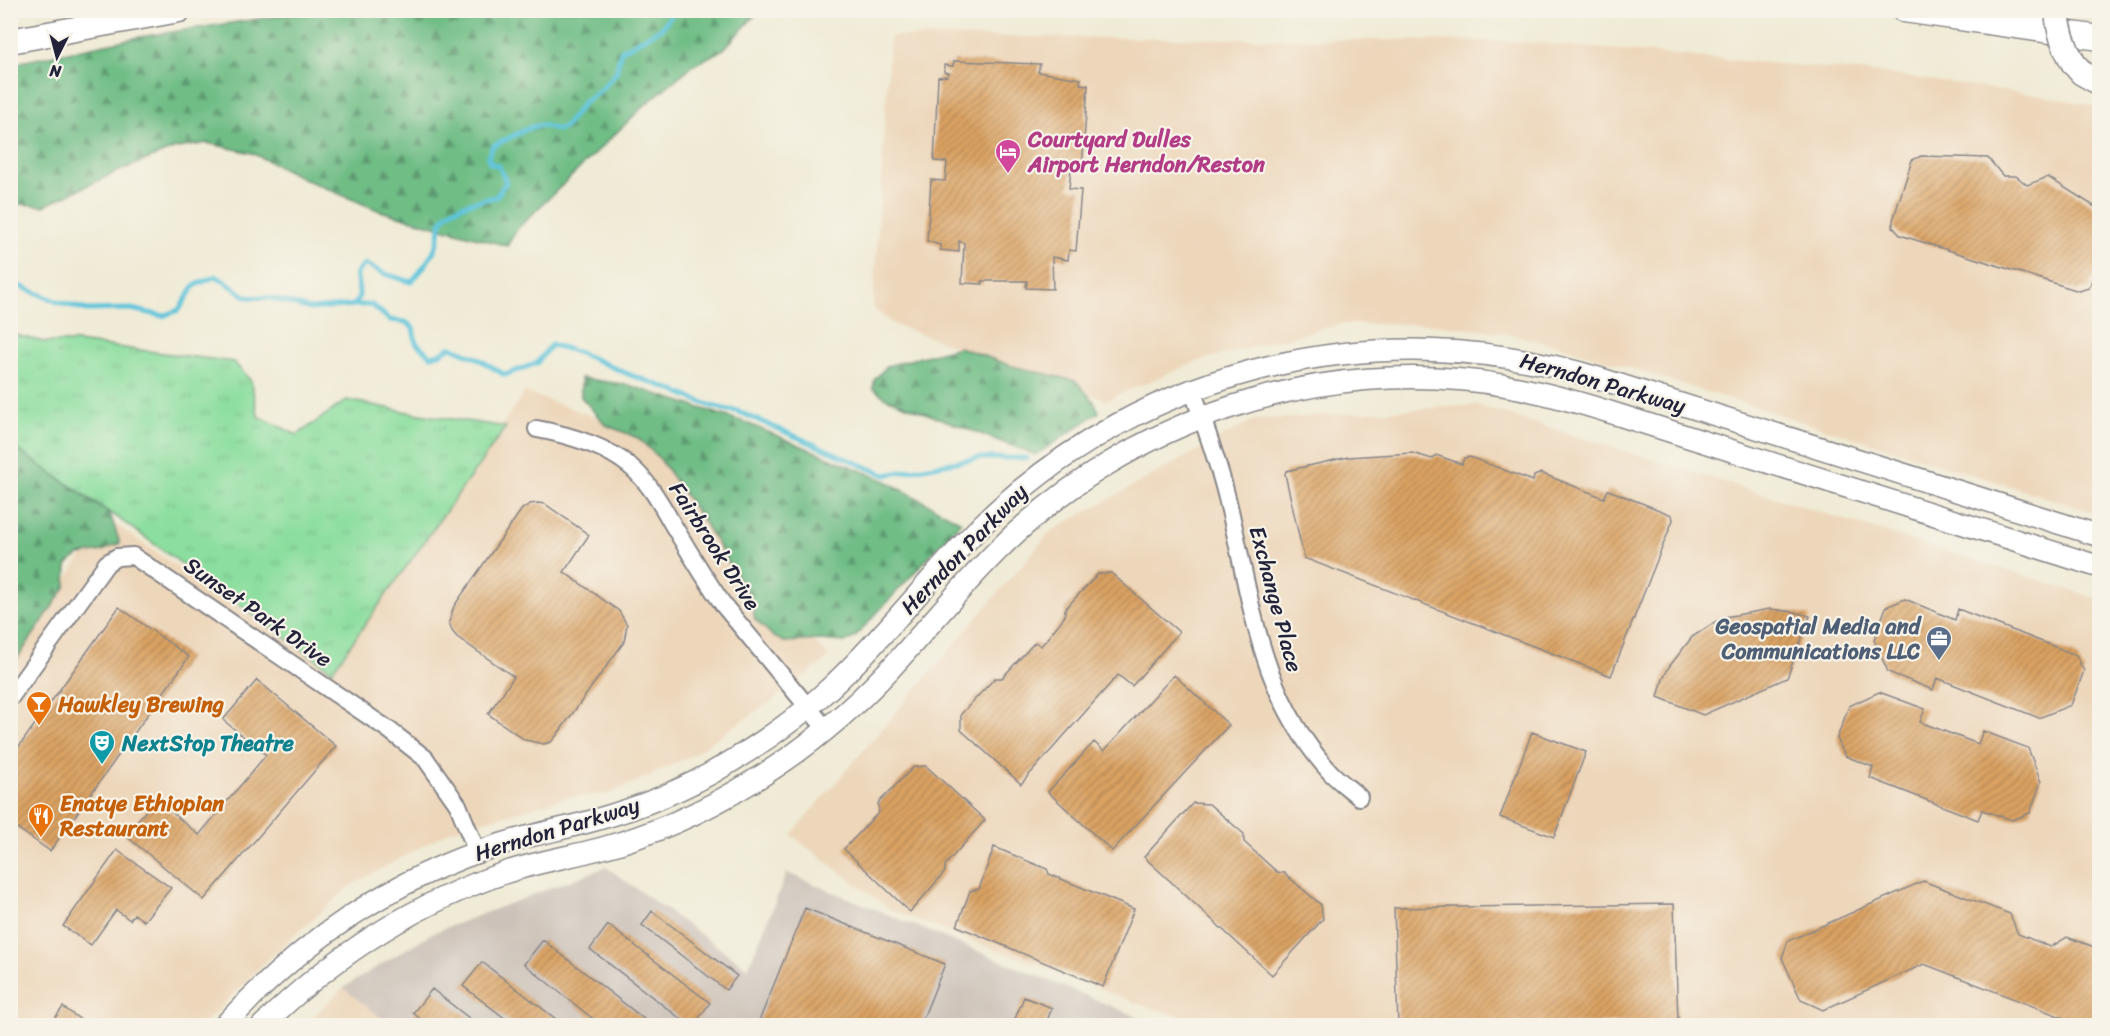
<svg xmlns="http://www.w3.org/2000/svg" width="2110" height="1036" font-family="Sriracha,sans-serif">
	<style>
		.built { fill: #edd7bb }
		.industrial { fill: #ccc2b9 }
		.grass { fill: url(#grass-tufts); stroke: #56806d; stroke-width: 1.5 }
		.forest { fill: url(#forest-firs); stroke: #497060; stroke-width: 1.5 }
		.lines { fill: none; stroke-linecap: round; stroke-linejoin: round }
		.stream { stroke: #5ec5db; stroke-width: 5 }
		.building { fill: url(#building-hatch) }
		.minor-casing { stroke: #898688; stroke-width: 20 }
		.major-casing { stroke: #898688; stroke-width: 24 }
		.highway-casing { stroke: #898688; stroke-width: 27 }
		.minor { stroke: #fff; stroke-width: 16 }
		.major { stroke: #fff; stroke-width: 21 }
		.highway { stroke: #fff; stroke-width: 24 }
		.highway-bridge-casing { stroke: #898688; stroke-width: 27; stroke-linecap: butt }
		.highway-bridge { stroke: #fff; stroke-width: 24 }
		.labels { text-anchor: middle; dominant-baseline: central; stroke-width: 4.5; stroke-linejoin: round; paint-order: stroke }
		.hotel-label { font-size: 22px; font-weight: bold; fill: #b23c85; stroke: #f7f3e8; text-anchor: start }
		.street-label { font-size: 22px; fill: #22223b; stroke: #f7f3e8 }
		.service-label { font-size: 22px; font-weight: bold; fill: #4e5e75; stroke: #f7f3e8; text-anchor: end }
		.food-label { font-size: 22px; font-weight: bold; fill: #c56008; stroke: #f7f3e8; text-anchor: start }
		.culture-label { font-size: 22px; font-weight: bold; fill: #0d838f; stroke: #f7f3e8; text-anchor: start }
	</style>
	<defs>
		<pattern id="grass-tufts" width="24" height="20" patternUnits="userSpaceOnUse" patternTransform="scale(1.5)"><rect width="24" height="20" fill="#8bde9f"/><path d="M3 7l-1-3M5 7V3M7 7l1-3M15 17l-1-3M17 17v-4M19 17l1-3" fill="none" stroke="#78be8a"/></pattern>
		<pattern id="forest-firs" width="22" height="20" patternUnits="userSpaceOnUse" patternTransform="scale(1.5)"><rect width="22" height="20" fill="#70bd86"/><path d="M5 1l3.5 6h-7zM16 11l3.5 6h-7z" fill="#5c996f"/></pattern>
		<pattern id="building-hatch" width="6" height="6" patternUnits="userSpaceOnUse" patternTransform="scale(1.5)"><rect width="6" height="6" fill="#daa262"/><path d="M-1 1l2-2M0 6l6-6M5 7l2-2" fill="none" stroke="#b08452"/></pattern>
	</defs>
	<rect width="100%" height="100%" fill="#f7f3e8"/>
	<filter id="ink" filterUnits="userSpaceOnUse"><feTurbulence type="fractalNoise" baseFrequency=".0167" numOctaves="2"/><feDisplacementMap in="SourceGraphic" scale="12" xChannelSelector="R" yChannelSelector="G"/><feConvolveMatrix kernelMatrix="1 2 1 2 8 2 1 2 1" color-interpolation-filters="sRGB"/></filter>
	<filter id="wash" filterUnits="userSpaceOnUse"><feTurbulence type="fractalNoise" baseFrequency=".008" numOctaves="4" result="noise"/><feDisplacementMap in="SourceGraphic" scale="24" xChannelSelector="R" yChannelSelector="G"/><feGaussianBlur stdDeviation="1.35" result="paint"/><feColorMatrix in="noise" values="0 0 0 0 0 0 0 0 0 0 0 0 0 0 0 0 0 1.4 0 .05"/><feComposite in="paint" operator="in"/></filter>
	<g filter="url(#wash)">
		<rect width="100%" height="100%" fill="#f0ebd6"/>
		<!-- built -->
		<path class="built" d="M890 36 1513 41 1872 72 2056 98 2099 107V514L1563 347 1509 334 1431 324H1341L1198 361 1106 400 893 324 873 308Z
			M525 392 665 442 760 589 830 657 776 698 689 757 609 794 568 797 450 831 350 886 264 963 203 1025 11 1026V662L107 519 330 670Z
			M1477 405 2099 599V1025H1216L1150 1008 891 910 791 835 1051 531 1253 420Z
			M343 988 392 1025 303 1026Z"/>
		<!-- industrial -->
		<path class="industrial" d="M606 867 748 968 787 873 1155 1024 1154 1026H392L343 988 432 933Z"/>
		<!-- grass -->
		<path class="grass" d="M11 334 44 342H76L234 362 251 381 258 416 297 435 347 400 413 413 506 427 332 671 115 516 11 445Z"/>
		<!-- forest -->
		<path class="forest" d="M318 10H759V11L724 49 692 66 646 104 518 228 507 246 380 211 304 179 252 153 207 143 173 149 114 173 44 206 11 203V64L139 37Z
			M959 347 1012 366 1076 381 1095 403 1099 412 1036 455 886 398 873 388 875 379 887 366Z
			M581 378 628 385 744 422 888 482 961 522 854 638 845 642 821 640 784 642 774 637 755 619 750 597 705 524 660 459 638 438 606 425 581 397Z
			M11 445 110 514 120 543 102 551 79 555 67 564 66 586 11 668Z"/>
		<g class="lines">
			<!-- stream -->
			<path class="stream" d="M10 282 58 302 87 310 131 309 163 316 179 310 194 286 216 276 247 297 271 298 310 309 355 305H372L390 320 406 322 413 328 416 343 431 356 439 354 451 347 477 358 505 375 537 363 551 345C578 350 602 363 628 374 641 379 654 383 667 388 691 397 711 409 737 411L885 475 978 458H1027
				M355 305C356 301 359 299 359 295 360 281 350 275 365 264L385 274 411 282C422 270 432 258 437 243 442 231 436 225 447 214 456 205 483 199 496 197L506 182 499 166 490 163 488 156 493 146 531 127 543 125 558 130 564 128 583 103 598 92 616 73 621 51 662 28 675 10"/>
		</g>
		<g id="blocks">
			<!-- building -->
			<path class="building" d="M954 61 1040 64 1038 72 1081 79 1080 84 1088 85 1082 170H1071L1069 189 1081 190 1076 251 1069 250 1068 260 1052 257 1053 289 1026 288 1027 281H982L983 284 962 283 964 243 959 241V252L940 250V245L927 241 931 180 945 181 947 162 934 161 938 77 947 76 949 73 944 72V65L953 66Z
				M1921 156 1988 158 2003 176H2016L2027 185 2048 177 2100 210V259L2089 288 2079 291 1900 235 1893 227V220L1912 160Z
				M1412 453 1432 459 1436 455 1462 464 1464 458 1470 457 1533 481 1534 476 1541 473 1604 498 1608 490 1611 491 1672 515 1673 520 1611 676 1304 558 1285 474 1286 471 1348 457Z
				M538 503 545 504 589 535 564 572 619 611 627 625 624 642 557 735 551 742 544 744 525 740 488 714 514 677 457 637 452 631 449 622 454 606 522 509 530 504Z
				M1111 573 1179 632 1132 686 1118 675 1021 784 961 730V714L995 678H1002L1035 642 1041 646 1065 616V609L1098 574Z
				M1905 599 1955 620 1958 609 2076 655 2084 671 2071 705 2039 718 1937 678 1933 690 1888 672 1874 640 1886 607Z
				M119 607 189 657 50 851 10 823V759Z
				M1770 609 1794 612 1810 616 1787 678 1703 715 1658 697 1663 679 1669 667 1692 637 1715 622 1725 617Z
				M1174 675 1229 725 1112 851 1048 792 1094 742 1104 751Z
				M257 680 336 746 204 900 125 835 156 799 199 835 266 755 223 720Z
				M1879 692 1925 709 1920 722 1978 744 1983 731 2028 748 2041 782 2030 813 2012 820 1982 810 1978 820 1870 778 1873 767 1845 756 1837 738 1849 706Z
				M1532 732 1586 752 1554 837 1500 817Z
				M926 766 985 820 945 865V872L910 912 844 849 879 812 878 803 914 767Z
				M1193 803 1209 804 1244 834V842L1277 872 1284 873 1321 905 1323 919 1272 975 1144 857Z
				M994 847 1047 869 1049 874 1134 909 1103 987 957 926 970 891 979 889Z
				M117 850 171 888 144 921 134 914 130 920 116 910 91 945 63 926Z
				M1923 881 2010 914 2018 934 2051 947 2067 937 2100 949V1021L2074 1022 1924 964 1823 1010 1801 1000 1782 958 1788 941Z
				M1674 904 1678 1021 1505 1026H1398L1394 908Z
				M805 908 945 964 920 1026H757Z
				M652 911 737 976 726 990 642 925Z
				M608 925 710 1003 693 1026H690L590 949Z
				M543 940 653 1026H602L524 964Z
				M482 962 565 1026H515L463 986Z
				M432 989 479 1026H429L413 1013Z
				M1024 997 1052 1008 1045 1026H1012Z
				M63 1007 89 1026H49Z"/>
		</g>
	</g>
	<g filter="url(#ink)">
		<use href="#blocks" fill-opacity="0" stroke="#898688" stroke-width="1.5"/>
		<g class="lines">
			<defs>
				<path id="minor" d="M1192 389C1204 424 1217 458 1226 494 1252 596 1256 691 1331 773 1340 782 1350 789 1359 797
					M537 429C569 435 604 445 630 466 649 482 661 504 673 525 690 553 706 581 725 607L826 729
					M10 698 107 563 117 557 133 556 389 730 425 758 458 805 477 852"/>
				<path id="major" d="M224 1026C300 942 394 877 502 844 533 834 564 829 595 820 642 807 686 789 727 764 764 742 799 717 830 688 885 637 930 576 983 524 1146 364 1382 312 1598 378L2100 536
					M262 1026C333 956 413 904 507 872 537 862 568 857 599 849 652 835 703 812 750 783 802 752 849 713 890 669 926 630 959 589 996 552 1128 419 1322 353 1508 386 1547 393 1585 404 1622 416L2100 567"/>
				<path id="highway" d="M1904 10 2100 38
					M10 41 179 10
					M2074 64 2082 73 2100 83"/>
			</defs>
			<!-- minor casing -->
			<use href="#minor" class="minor-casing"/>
			<!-- major casing -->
			<use href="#major" class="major-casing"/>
			<!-- highway casing -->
			<use href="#highway" class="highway-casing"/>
			<!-- minor -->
			<use href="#minor" class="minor"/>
			<!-- major -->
			<use href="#major" class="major"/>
			<!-- highway -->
			<use href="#highway" class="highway"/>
			<defs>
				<path id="highway-bridge" d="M2057 10C2058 31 2064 47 2074 64"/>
			</defs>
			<!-- highway-bridge casing -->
			<use href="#highway-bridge" class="highway-bridge-casing"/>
			<!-- highway-bridge -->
			<use href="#highway-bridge" class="highway-bridge"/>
		</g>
	</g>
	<!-- icons -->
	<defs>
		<symbol id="hotel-pin" viewBox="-11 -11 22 30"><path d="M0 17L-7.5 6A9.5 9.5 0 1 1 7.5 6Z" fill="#d1479c" stroke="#f7f3e8"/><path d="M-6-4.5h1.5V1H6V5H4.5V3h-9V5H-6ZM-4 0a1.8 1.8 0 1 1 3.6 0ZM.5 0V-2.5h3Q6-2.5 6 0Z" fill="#fff"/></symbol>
		<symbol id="office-pin" viewBox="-11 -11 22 30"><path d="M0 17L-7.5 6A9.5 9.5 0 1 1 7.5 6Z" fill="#5c6f8a" stroke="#f7f3e8"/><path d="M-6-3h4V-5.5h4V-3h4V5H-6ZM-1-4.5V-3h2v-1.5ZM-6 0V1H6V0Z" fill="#fff"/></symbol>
		<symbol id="bar-pin" viewBox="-11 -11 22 30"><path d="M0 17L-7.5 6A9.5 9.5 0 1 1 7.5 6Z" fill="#e8710a" stroke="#f7f3e8"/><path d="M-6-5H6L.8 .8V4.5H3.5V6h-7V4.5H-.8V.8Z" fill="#fff"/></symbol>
		<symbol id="theatre-pin" viewBox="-11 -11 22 30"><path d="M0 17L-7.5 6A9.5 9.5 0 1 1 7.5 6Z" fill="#0f9aa8" stroke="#f7f3e8"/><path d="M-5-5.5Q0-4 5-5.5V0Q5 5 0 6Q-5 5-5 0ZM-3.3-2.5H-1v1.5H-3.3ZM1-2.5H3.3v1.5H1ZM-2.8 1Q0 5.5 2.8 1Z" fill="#fff"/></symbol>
		<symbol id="restaurant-pin" viewBox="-11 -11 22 30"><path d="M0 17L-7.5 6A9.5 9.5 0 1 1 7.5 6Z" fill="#e8710a" stroke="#f7f3e8"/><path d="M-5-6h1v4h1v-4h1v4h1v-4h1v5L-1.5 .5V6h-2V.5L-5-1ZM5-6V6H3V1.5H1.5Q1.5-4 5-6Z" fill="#fff"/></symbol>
	</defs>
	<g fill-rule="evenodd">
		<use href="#hotel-pin" x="993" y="137" width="30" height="40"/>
		<use href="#office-pin" x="1924" y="624" width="30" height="40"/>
		<use href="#bar-pin" x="24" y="689" width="30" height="40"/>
		<use href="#theatre-pin" x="87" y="728" width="30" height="40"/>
		<use href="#restaurant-pin" x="26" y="801" width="30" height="40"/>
	</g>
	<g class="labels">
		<!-- hotel labels -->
		<g class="hotel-label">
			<text x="1028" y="139">Courtyard Dulles<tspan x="1028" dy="25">Airport Herndon/Reston</tspan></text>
		</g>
		<!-- street labels -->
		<g class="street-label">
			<text transform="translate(1603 383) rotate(16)">Herndon Parkway</text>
			<text transform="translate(715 546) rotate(57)">Fairbrook Drive</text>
			<text transform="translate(964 549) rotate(-46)">Herndon Parkway</text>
			<text transform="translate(1276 599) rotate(75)">Exchange Place</text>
			<text transform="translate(258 612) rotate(35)">Sunset Park Drive</text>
			<text transform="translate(557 829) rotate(-17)">Herndon Parkway</text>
		</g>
		<!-- service labels -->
		<g class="service-label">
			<text x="1920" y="626">Geospatial Media and<tspan x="1920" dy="25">Communications LLC</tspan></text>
		</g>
		<!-- food labels -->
		<g class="food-label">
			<text x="58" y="704">Hawkley Brewing</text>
			<text x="60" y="803">Enatye Ethiopian<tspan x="60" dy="25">Restaurant</tspan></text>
		</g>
		<!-- culture labels -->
		<g class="culture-label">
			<text x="122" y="743">NextStop Theatre</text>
		</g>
	</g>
	<!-- margin -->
	<rect width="2110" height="1036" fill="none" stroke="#f7f3e8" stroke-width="36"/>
	<!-- north arrow -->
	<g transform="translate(57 57) rotate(186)" stroke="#f7f3e8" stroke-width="4.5" paint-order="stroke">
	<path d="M0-4.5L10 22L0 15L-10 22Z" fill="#22223b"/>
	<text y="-9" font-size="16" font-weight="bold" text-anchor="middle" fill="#22223b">N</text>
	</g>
</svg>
